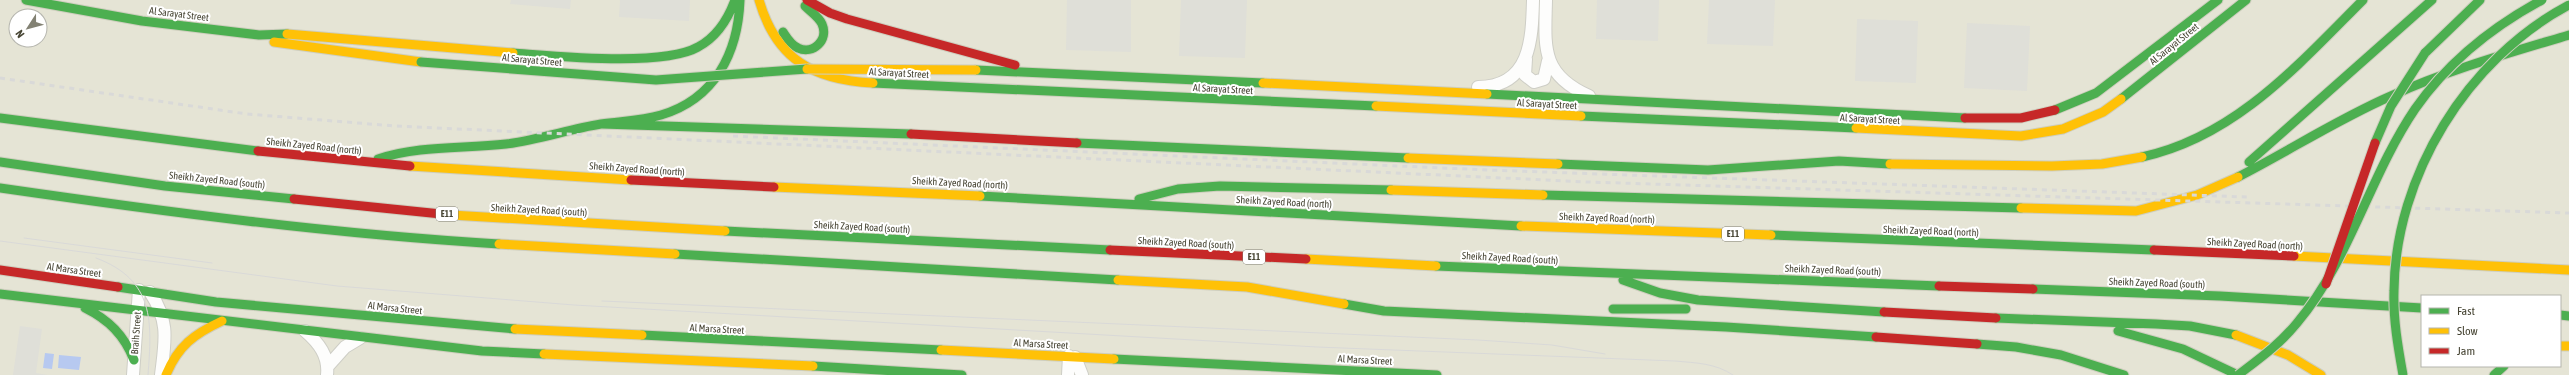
<svg xmlns="http://www.w3.org/2000/svg" width="2569" height="375" font-family="'Asap Condensed',sans-serif">
	<style>
		.residential { fill: #e5e4d5; fill-rule: evenodd }
		.parking { fill: #dfdfd8 }
		.water { fill: #b7c9f0 }
		.lines { fill: none; stroke-linecap: round; stroke-linejoin: round }
		.street-casing { stroke: #cecec6; stroke-width: 14 }
		.fast-casing { stroke: #cecebe; stroke-width: 11 }
		.slow-casing { stroke: #cecebe; stroke-width: 11 }
		.jam-casing { stroke: #cecebe; stroke-width: 11 }
		.street { stroke: #fdfdfc; stroke-width: 12 }
		.fast { stroke: #4caf50; stroke-width: 9 }
		.slow { stroke: #ffc107; stroke-width: 9 }
		.jam { stroke: #c62828; stroke-width: 9 }
		.tram { stroke: #d9d9d8; stroke-width: 1 }
		.rail { stroke: #d9d9d8; stroke-width: 3; stroke-dasharray: 5 5; stroke-linecap: butt }
		.fast-bridge-casing { stroke: #cecebe; stroke-width: 11; stroke-linecap: butt }
		.slow-bridge-casing { stroke: #cecebe; stroke-width: 11; stroke-linecap: butt }
		.jam-bridge-casing { stroke: #cecebe; stroke-width: 11; stroke-linecap: butt }
		.fast-bridge { stroke: #4caf50; stroke-width: 9 }
		.slow-bridge { stroke: #ffc107; stroke-width: 9 }
		.jam-bridge { stroke: #c62828; stroke-width: 9 }
		.labels { text-anchor: middle; dominant-baseline: central; stroke-width: 4; stroke-linejoin: round; paint-order: stroke }
		.shield { fill: #fff; stroke: #7e7d71; stroke-width: 1 }
		.shield-label { font-size: 9px; font-weight: bold; fill: #474534 }
		.street-label { font-size: 10px; fill: #474534; stroke: #fff }
	</style>
	<rect width="100%" height="100%" fill="#f0f0e8"/>
	<!-- residential -->
	<path class="residential" d="M0 0H2569V375H0ZM16 16H40V40H16ZM2422 296H2560V366H2422Z"/>
	<!-- parking -->
	<path class="parking" d="M511 0H571L570 9 510 4Z
		M620 0H690L689 21 619 17Z
		M1067 0H1131V52L1066 50Z
		M1181 0H1247L1245 58 1179 56Z
		M1597 0H1659L1658 41 1596 39Z
		M1709 0H1775L1773 46 1707 44Z
		M1857 19 1918 21 1916 83 1855 81Z
		M1967 23 2030 26 2027 91 1964 88Z
		M20 326 42 329 36 373 48 375H13Z"/>
	<!-- water -->
	<path class="water" d="M45 353 54 354 52 369 43 368Z
		M59 355 81 357 79 370 58 368Z"/>
	<g class="lines">
		<defs>
			<path id="street" d="M1546 0C1545 47 1540 74 1589 96
				M1526 59 1525 75 1534 82 1544 79 1548 61
				M1478 87C1531 87 1532 39 1533 0
				M150 292C170 322 165 341 161 375
				M305 331C319 343 329 356 327 375
				M1075 357 1082 375
				M328 366 345 347 360 338
				M133 375 139 290
				M1068 375 1069 356"/>
			<path id="fast" d="M26 0 142 21 259 35 287 34
				M783 32C787 38 791 45 798 48 813 55 829 40 822 24 819 17 811 12 805 6
				M513 53C556 56 663 67 698 47 717 37 728 19 735 0
				M2425 53 2480 0
				M976 70 1263 83
				M873 83 1376 106
				M1487 94 1965 118
				M2121 99 2246 0
				M2055 110 2096 93 2218 0
				M1581 116 1856 128
				M0 118 258 151
				M602 124 911 134
				M1077 143 1408 158
				M2142 157C2235 137 2298 65 2363 0
				M378 159C420 145 463 149 506 144 539 140 569 129 601 124 621 121 641 121 661 115 715 99 738 53 740 0
				M0 162 165 186 294 199
				M2249 162 2432 0
				M1558 164 1708 170 1839 161 1890 164
				M2238 177C2289 151 2338 119 2391 96 2448 70 2509 53 2569 35
				M0 188C166 212 332 234 499 244
				M1543 195 2021 208
				M980 196 1521 226
				M1139 199 1178 189 1220 186 1391 190
				M725 231 1110 250
				M1771 235 2154 250
				M675 254 1118 280
				M1436 266 1939 286
				M1623 280 1660 293 1698 300 1884 312
				M118 287 216 302 515 329
				M2033 289 2220 296 2422 308
				M0 294 482 351 544 354
				M1344 304 1384 311 1726 327 1876 337
				M85 308C109 320 124 335 134 360
				M1613 309H1686
				M2560 315 2569 316
				M1996 318 2156 324 2190 326 2236 335
				M2118 331 2183 349 2238 375
				M642 335 941 350
				M1977 344 2016 347 2061 355 2124 375
				M1114 359 1437 375
				M813 366 962 375
				M2494 375 2504 366"/>
			<path id="slow" d="M759 0C776 59 813 80 873 83
				M287 34 513 53
				M274 42 421 62
				M1263 83 1487 94
				M1376 106 1581 116
				M1856 128 2021 136 2063 129 2103 112 2121 99
				M1408 158 1558 164
				M1890 164 2052 166 2102 164 2142 157
				M410 166 631 180
				M774 187 980 196
				M1391 190 1543 195
				M2021 208 2136 211 2197 195 2238 177
				M451 215 725 231
				M1521 226 1771 235
				M499 244 675 254
				M2294 256 2569 270
				M1306 259 1436 266
				M1118 280 1247 287 1344 304
				M515 329 642 335
				M2236 335 2288 355 2321 375
				M2560 346H2569
				M941 350 1114 359
				M544 354 813 366
				M166 375C178 346 194 334 222 321"/>
			<path id="jam" d="M807 0 830 13 847 19 1015 65
				M1965 118H2021L2055 110
				M911 134 1077 143
				M258 151 410 166
				M631 180 774 187
				M294 199 451 215
				M1110 250 1306 259
				M2154 250 2294 256
				M0 270 118 287
				M1939 286 2033 289
				M1884 312 1996 318
				M1876 337 1977 344"/>
		</defs>
		<!-- street casing -->
		<use href="#street" class="street-casing"/>
		<!-- fast casing -->
		<use href="#fast" class="fast-casing"/>
		<!-- slow casing -->
		<use href="#slow" class="slow-casing"/>
		<!-- jam casing -->
		<use href="#jam" class="jam-casing"/>
		<!-- street -->
		<use href="#street" class="street"/>
		<!-- fast -->
		<use href="#fast" class="fast"/>
		<!-- slow -->
		<use href="#slow" class="slow"/>
		<!-- jam -->
		<use href="#jam" class="jam"/>
		<!-- tram -->
		<path class="tram" d="M24 238 212 263
			M0 241 337 286 574 305 1317 347 1675 361C1696 363 1715 363 1733 375
			M96 258C155 280 152 322 148 375
			M602 301 1478 340 1552 345 1605 354"/>
		<!-- rail -->
		<path class="rail" d="M0 78 247 114 395 126 1588 182 2569 213
			M733 136 1488 170 2247 197"/>
		<defs>
			<path id="fast-bridge" d="M421 62 656 80 807 69
				M2375 143 2391 106 2425 53
				M2238 375C2259 359 2280 344 2297 323 2350 260 2369 177 2415 109 2448 62 2492 27 2542 0
				M2403 375C2398 347 2393 319 2394 291 2395 176 2467 59 2569 5"/>
			<path id="slow-bridge" d="M807 69 976 70"/>
			<path id="jam-bridge" d="M2326 284 2375 143"/>
		</defs>
		<!-- fast-bridge casing -->
		<use href="#fast-bridge" class="fast-bridge-casing"/>
		<!-- slow-bridge casing -->
		<use href="#slow-bridge" class="slow-bridge-casing"/>
		<!-- jam-bridge casing -->
		<use href="#jam-bridge" class="jam-bridge-casing"/>
		<!-- fast-bridge -->
		<use href="#fast-bridge" class="fast-bridge"/>
		<!-- slow-bridge -->
		<use href="#slow-bridge" class="slow-bridge"/>
		<!-- jam-bridge -->
		<use href="#jam-bridge" class="jam-bridge"/>
	</g>
	<g class="labels">
		<!-- shield labels -->
		<g class="shield">
			<rect x="436" y="207" width="22" height="14" rx="3"/>
			<rect x="1722" y="227" width="22" height="14" rx="3"/>
			<rect x="1243" y="250" width="22" height="14" rx="3"/>
		</g>
		<g class="shield-label">
			<text x="447" y="214">E11</text>
			<text x="1733" y="234">E11</text>
			<text x="1254" y="257">E11</text>
		</g>
		<!-- street labels -->
		<g class="street-label">
			<text transform="translate(179 14) rotate(7)">Al Sarayat Street</text>
			<text transform="translate(2174 44) rotate(-39)">Al Sarayat Street</text>
			<text transform="translate(532 60) rotate(5)">Al Sarayat Street</text>
			<text transform="translate(899 73) rotate(3)">Al Sarayat Street</text>
			<text transform="translate(1223 89) rotate(3)">Al Sarayat Street</text>
			<text transform="translate(1547 104) rotate(3)">Al Sarayat Street</text>
			<text transform="translate(1870 119) rotate(3)">Al Sarayat Street</text>
			<text transform="translate(314 146) rotate(6)">Sheikh Zayed Road (north)</text>
			<text transform="translate(637 169) rotate(4)">Sheikh Zayed Road (north)</text>
			<text transform="translate(217 180) rotate(6)">Sheikh Zayed Road (south)</text>
			<text transform="translate(960 183) rotate(3)">Sheikh Zayed Road (north)</text>
			<text transform="translate(1284 202) rotate(3)">Sheikh Zayed Road (north)</text>
			<text transform="translate(539 210) rotate(3)">Sheikh Zayed Road (south)</text>
			<text transform="translate(1607 218) rotate(2)">Sheikh Zayed Road (north)</text>
			<text transform="translate(862 227) rotate(3)">Sheikh Zayed Road (south)</text>
			<text transform="translate(1931 231) rotate(2)">Sheikh Zayed Road (north)</text>
			<text transform="translate(1186 243) rotate(3)">Sheikh Zayed Road (south)</text>
			<text transform="translate(2255 244) rotate(3)">Sheikh Zayed Road (north)</text>
			<text transform="translate(1510 258) rotate(3)">Sheikh Zayed Road (south)</text>
			<text transform="translate(74 270) rotate(8)">Al Marsa Street</text>
			<text transform="translate(1833 270) rotate(2)">Sheikh Zayed Road (south)</text>
			<text transform="translate(2157 283) rotate(2)">Sheikh Zayed Road (south)</text>
			<text transform="translate(395 308) rotate(6)">Al Marsa Street</text>
			<text transform="translate(717 329) rotate(3)">Al Marsa Street</text>
			<text transform="translate(136 333) rotate(-86)">Braih Street</text>
			<text transform="translate(1041 344) rotate(3)">Al Marsa Street</text>
			<text transform="translate(1365 360) rotate(3)">Al Marsa Street</text>
		</g>
	</g>
	<!-- legend -->
	<rect x="2421" y="295" width="140" height="72" fill="#ffffff" stroke="#b5b5ae"/>
	<rect x="2429" y="308" width="20" height="6" fill="#4caf50" stroke="#b5b5ae"/>
	<text x="2457" y="315" font-size="12" fill="#474534">Fast</text>
	<rect x="2429" y="328" width="20" height="6" fill="#ffc107" stroke="#b5b5ae"/>
	<text x="2457" y="335" font-size="12" fill="#474534">Slow</text>
	<rect x="2429" y="348" width="20" height="6" fill="#c62828" stroke="#b5b5ae"/>
	<text x="2457" y="355" font-size="12" fill="#474534">Jam</text>
	<!-- north arrow -->
	<g transform="translate(28 28) rotate(234)"><circle r="19" fill="#ffffff" stroke="#b5b5ae"/>
	<path d="M0-3L7 15L0 10L-7 15Z" fill="#828173"/>
	<text y="-6" font-size="11" font-weight="bold" text-anchor="middle" fill="#474534">N</text>
	</g>
</svg>
